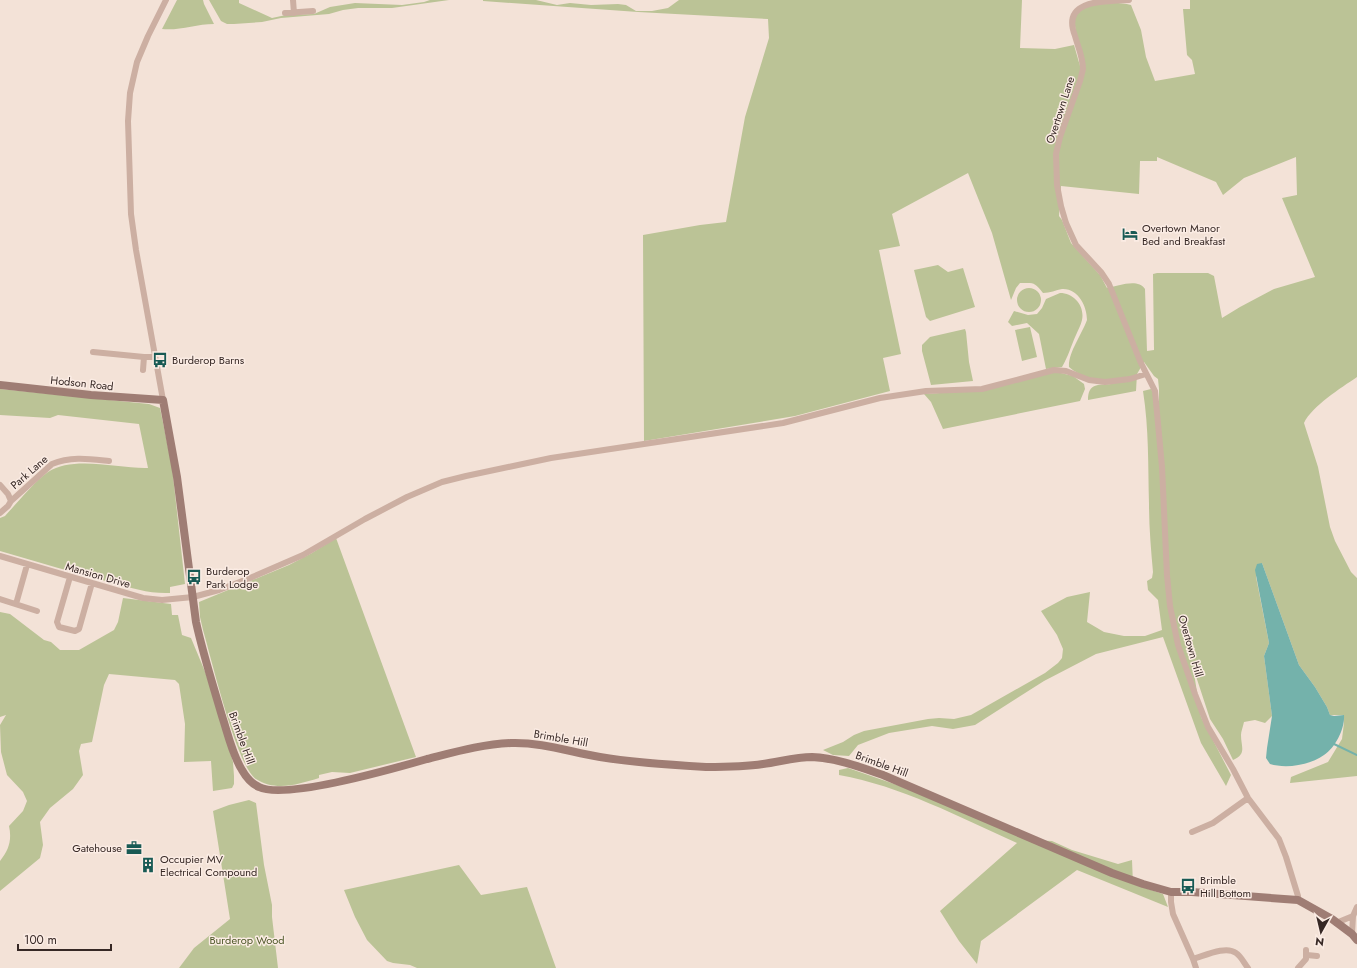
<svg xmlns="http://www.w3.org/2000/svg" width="1357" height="968" font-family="Jost,sans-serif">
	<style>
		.green { fill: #bbc396; fill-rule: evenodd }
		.water { fill: #74b2ab }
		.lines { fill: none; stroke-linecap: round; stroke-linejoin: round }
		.stream { stroke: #74b2ab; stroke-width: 2 }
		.minor { stroke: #ccafa2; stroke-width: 6 }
		.secondary { stroke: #9f7d74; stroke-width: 8 }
		.labels { text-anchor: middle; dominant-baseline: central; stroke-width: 3; stroke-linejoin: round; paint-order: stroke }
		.street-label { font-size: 11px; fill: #362825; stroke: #fbece4 }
		.poi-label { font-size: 11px; fill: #362825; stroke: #fbece4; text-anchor: start }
		.park-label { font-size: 11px; fill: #4c5627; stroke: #fbece4 }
	</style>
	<rect width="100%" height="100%" fill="#f3e2d7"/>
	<!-- green -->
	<path class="green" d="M177 0H203L204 4 214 24C196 24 179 31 162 29Z
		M209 0H239V3L272 18 286 15 314 14 330 7 355 3 402 5 424 2 430 0H449L392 8H358L343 10 329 14 281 18 262 22 234 24H227L221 21Z
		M483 0H536L557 5 570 3 591 5 618 4 626 5 636 11H652L668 8 679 0H1022L1020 48 1055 49 1074 45 1080 66 1074 18 1084 5C1100 4 1116 1 1131 5L1141 30 1146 57 1155 81 1195 74 1192 60 1187 55 1183 9H1190V0H1357V377C1341 388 1312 406 1304 423L1318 467 1330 527 1335 541 1351 572 1357 578V776L1290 783 1291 777 1328 762 1342 739 1344 723 1343 715H1330L1327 707 1315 687 1299 665 1262 563 1256 577 1269 643 1264 656 1272 716 1265 723 1255 720 1244 722C1243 727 1241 731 1241 735 1241 747 1247 754 1233 760L1223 739 1210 719 1193 667 1201 717 1231 775 1226 786 1201 743 1163 637 1096 654 1044 681 975 725 953 729 932 726 889 733 858 745 849 756 833 755 823 750 843 742 854 735 864 731 928 719 939 718 954 719 971 715 1045 673 1058 663 1062 658 1063 649 1057 635 1041 611 1067 597 1090 592 1087 622 1104 632 1124 636H1145L1162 630 1158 600 1148 590 1147 581 1152 578 1153 572C1151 550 1149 527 1149 504 1148 465 1149 429 1143 391L1151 389 1159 402V389L1158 379 1154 376 1144 362 1137 374 1136 391 1088 400C1088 383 1098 385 1111 384 1097 380 1080 377 1069 367 1068 353 1082 334 1087 320 1087 306 1078 288 1062 289 1056 290 1050 293 1043 293 1034 281 1033 283 1020 283L1016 288 1011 300 992 233 968 173 892 214 900 246 879 250 901 354 883 358 890 391 795 416 644 441 643 235 700 225 726 222 745 117 769 38 768 19 638 12 483 1ZM1157 157 1216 182 1223 195 1244 178 1296 157 1297 195 1282 198 1315 277 1274 289 1240 307 1222 318 1214 276 1208 273H1157L1153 274 1154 350 1147 351 1145 289C1138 278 1118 286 1107 288L1100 275 1071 243 1062 220 1059 216 1061 186 1139 194 1140 161H1157Z
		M938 265 948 272 963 268 975 307 930 321 926 317 914 270Z
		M1017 300a12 12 0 1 1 24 0a12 12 0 1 1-24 0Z
		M1060 293C1074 293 1085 306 1082 320 1081 325 1078 330 1076 335 1071 346 1068 357 1062 367L1046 369 1039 334 1027 323 1012 326 1008 322 1014 311 1028 315 1037 314 1042 308 1046 299Z
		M1030 327 1037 357 1022 361 1015 330Z
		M965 329 966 332 969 362 973 381 931 385 922 351V345L930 337Z
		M1057 372 1073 376 1084 384 1085 389 1080 401 943 429 931 402 924 394 956 392Z
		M0 389 149 404 160 408 172 467 185 584 170 587V593C150 594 132 588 113 583 75 573 38 562 0 551V518L5 516C18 502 33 483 48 472 74 455 119 469 148 468L139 424 58 415 50 418 0 415Z
		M336 538 416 757 350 773 332 772 319 775V778C299 784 276 792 256 779 237 767 211 657 203 630L200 617 199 602 289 565 312 553Z
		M123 598 171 604 172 615H178L182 635 191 638 206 674 233 762 234 776V784L232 788 213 791 211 761 184 762 185 724 179 684 175 680 109 674 104 685 92 742 81 744 79 751 83 775 73 789 50 808 40 822 43 845 40 858 0 891V861C9 850 12 840 9 826L23 811 27 801 23 792 7 775 1 752 0 725 6 715 0 717V612L10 614 44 640 51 642 60 650H79L114 630 118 622Z
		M848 768 900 786 1030 840 1052 841 1072 850 1118 864 1132 860 1133 884 1163 894 1168 907 1077 870 981 941 977 964 959 941 940 911 1017 843C959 817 901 786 839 775V770Z
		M249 800 256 803 264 865 272 905V917L278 968H179L194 948 230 919 213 811 229 805Z
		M459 865 481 895 527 887 556 968H417L410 965 393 963 387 961 367 940 355 917 344 890Z"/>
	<!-- water -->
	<path class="water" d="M1262 563 1299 665 1315 687 1327 707 1330 715 1334 716 1344 715C1345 728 1336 747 1324 755 1311 765 1286 769 1270 764L1266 758 1267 748 1272 716 1264 656 1269 643 1255 570 1257 564Z"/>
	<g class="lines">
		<!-- stream -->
		<path class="stream" d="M1334 744 1357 755"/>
		<!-- minor -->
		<path class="minor" d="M293 0 294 13
			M1129 0C1102 1 1061 0 1075 36 1078 47 1083 57 1083 69L1080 81 1060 137 1056 154 1057 185 1061 206 1066 223 1076 245 1101 272 1109 284 1140 361 1155 391 1162 467 1167 575 1170 606 1178 645 1195 694 1208 727 1233 769 1248 798 1279 839 1286 857 1298 896V900
			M285 13 313 11
			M93 352 144 357H155
			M143 370 144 357
			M163 400 136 250 131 214 128 121 130 93 137 62 148 36 166 0
			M0 485 8 494 11 501
			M0 513 8 506 11 501 52 464C71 456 90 459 109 461
			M0 556 143 598 162 600 193 597 219 590 250 578 303 555 365 519 407 497 442 482 466 476 551 458 783 423 880 398 926 391 982 389 1054 370 1066 371 1089 380 1105 382 1130 379 1146 374
			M70 577 57 622 59 627 75 631 79 629 92 583
			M0 599 37 611
			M16 604 27 565
			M1192 832 1213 823 1248 798
			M1171 892V902L1173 914 1193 959C1204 956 1226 945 1236 953 1241 956 1244 963 1248 968
			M1336 923 1353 916 1357 907
			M1352 934 1353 916
			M1307 955 1317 956
			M1193 959 1196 968
			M1298 968 1306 959V950"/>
		<!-- secondary -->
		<path class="secondary" d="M0 385 91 395 163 400 177 477 196 622C203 654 213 685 222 716 228 734 232 754 242 770 246 777 252 784 259 787 285 800 396 768 427 759 455 752 483 744 511 743 542 742 570 752 600 757 635 763 670 765 706 767 725 767 744 767 763 764 779 762 795 757 812 757 836 758 860 767 883 775L1112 873 1143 884 1171 892H1192L1298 900 1332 919 1352 934 1357 940"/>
	</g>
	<!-- icons -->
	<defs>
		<symbol id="hotel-bare" viewBox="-9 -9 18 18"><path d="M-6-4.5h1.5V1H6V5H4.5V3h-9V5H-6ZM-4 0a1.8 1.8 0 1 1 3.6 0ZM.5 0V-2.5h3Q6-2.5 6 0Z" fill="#185a54" stroke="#fbece4" stroke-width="2.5" paint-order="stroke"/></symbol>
		<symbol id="bus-bare" viewBox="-9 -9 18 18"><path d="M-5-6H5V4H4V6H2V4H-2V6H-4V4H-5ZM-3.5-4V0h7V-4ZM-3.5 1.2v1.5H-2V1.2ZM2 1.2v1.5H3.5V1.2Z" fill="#185a54" stroke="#fbece4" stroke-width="2.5" paint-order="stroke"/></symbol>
		<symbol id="office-bare" viewBox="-9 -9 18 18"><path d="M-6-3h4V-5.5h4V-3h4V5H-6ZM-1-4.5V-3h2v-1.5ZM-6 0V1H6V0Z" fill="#185a54" stroke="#fbece4" stroke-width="2.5" paint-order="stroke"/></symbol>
		<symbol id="building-bare" viewBox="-9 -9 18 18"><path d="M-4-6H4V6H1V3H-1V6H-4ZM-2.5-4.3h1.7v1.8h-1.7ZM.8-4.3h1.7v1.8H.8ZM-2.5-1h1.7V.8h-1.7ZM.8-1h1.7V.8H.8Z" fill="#185a54" stroke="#fbece4" stroke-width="2.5" paint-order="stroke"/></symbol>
	</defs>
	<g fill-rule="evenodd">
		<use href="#hotel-bare" x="1119" y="223" width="22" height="22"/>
		<use href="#bus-bare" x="149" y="349" width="22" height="22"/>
		<use href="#bus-bare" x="183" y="566" width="22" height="22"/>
		<use href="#office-bare" x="123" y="837" width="22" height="22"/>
		<use href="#building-bare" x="137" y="854" width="22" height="22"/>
		<use href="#bus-bare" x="1177" y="875" width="22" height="22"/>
	</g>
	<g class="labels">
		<!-- street labels -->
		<g class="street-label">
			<text transform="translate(1060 110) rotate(-72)">Overtown Lane</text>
			<text transform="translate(82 383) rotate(6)">Hodson Road</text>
			<text transform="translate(29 472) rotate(-41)">Park Lane</text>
			<text transform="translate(98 575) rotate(16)">Mansion Drive</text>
			<text transform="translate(1191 646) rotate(74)">Overtown Hill</text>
			<text transform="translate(242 738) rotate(70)">Brimble Hill</text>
			<text transform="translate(561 738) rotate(10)">Brimble Hill</text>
			<text transform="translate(882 764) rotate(20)">Brimble Hill</text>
		</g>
		<!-- poi labels -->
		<g class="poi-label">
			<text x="1142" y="228">Overtown Manor<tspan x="1142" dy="13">Bed and Breakfast</tspan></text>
			<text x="172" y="360">Burderop Barns</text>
			<text x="206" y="571">Burderop<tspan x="206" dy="13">Park Lodge</tspan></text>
			<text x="122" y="848" text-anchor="end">Gatehouse</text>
			<text x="160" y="859">Occupier MV<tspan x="160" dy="13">Electrical Compound</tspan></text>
			<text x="1200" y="880">Brimble<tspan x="1200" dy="13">Hill Bottom</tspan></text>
		</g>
		<!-- park labels -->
		<g class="park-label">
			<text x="247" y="940">Burderop Wood</text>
		</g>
	</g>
	<!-- north arrow -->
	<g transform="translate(1321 932) rotate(188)" stroke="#fbece4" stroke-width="3" paint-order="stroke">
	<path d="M0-3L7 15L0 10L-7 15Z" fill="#362825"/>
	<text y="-6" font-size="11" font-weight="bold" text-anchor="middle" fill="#362825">N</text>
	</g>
	<!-- scale -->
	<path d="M18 944v6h93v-6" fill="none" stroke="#362825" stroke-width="2"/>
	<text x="24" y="944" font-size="12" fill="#362825" stroke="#fbece4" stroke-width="3" paint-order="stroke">100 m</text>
</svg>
